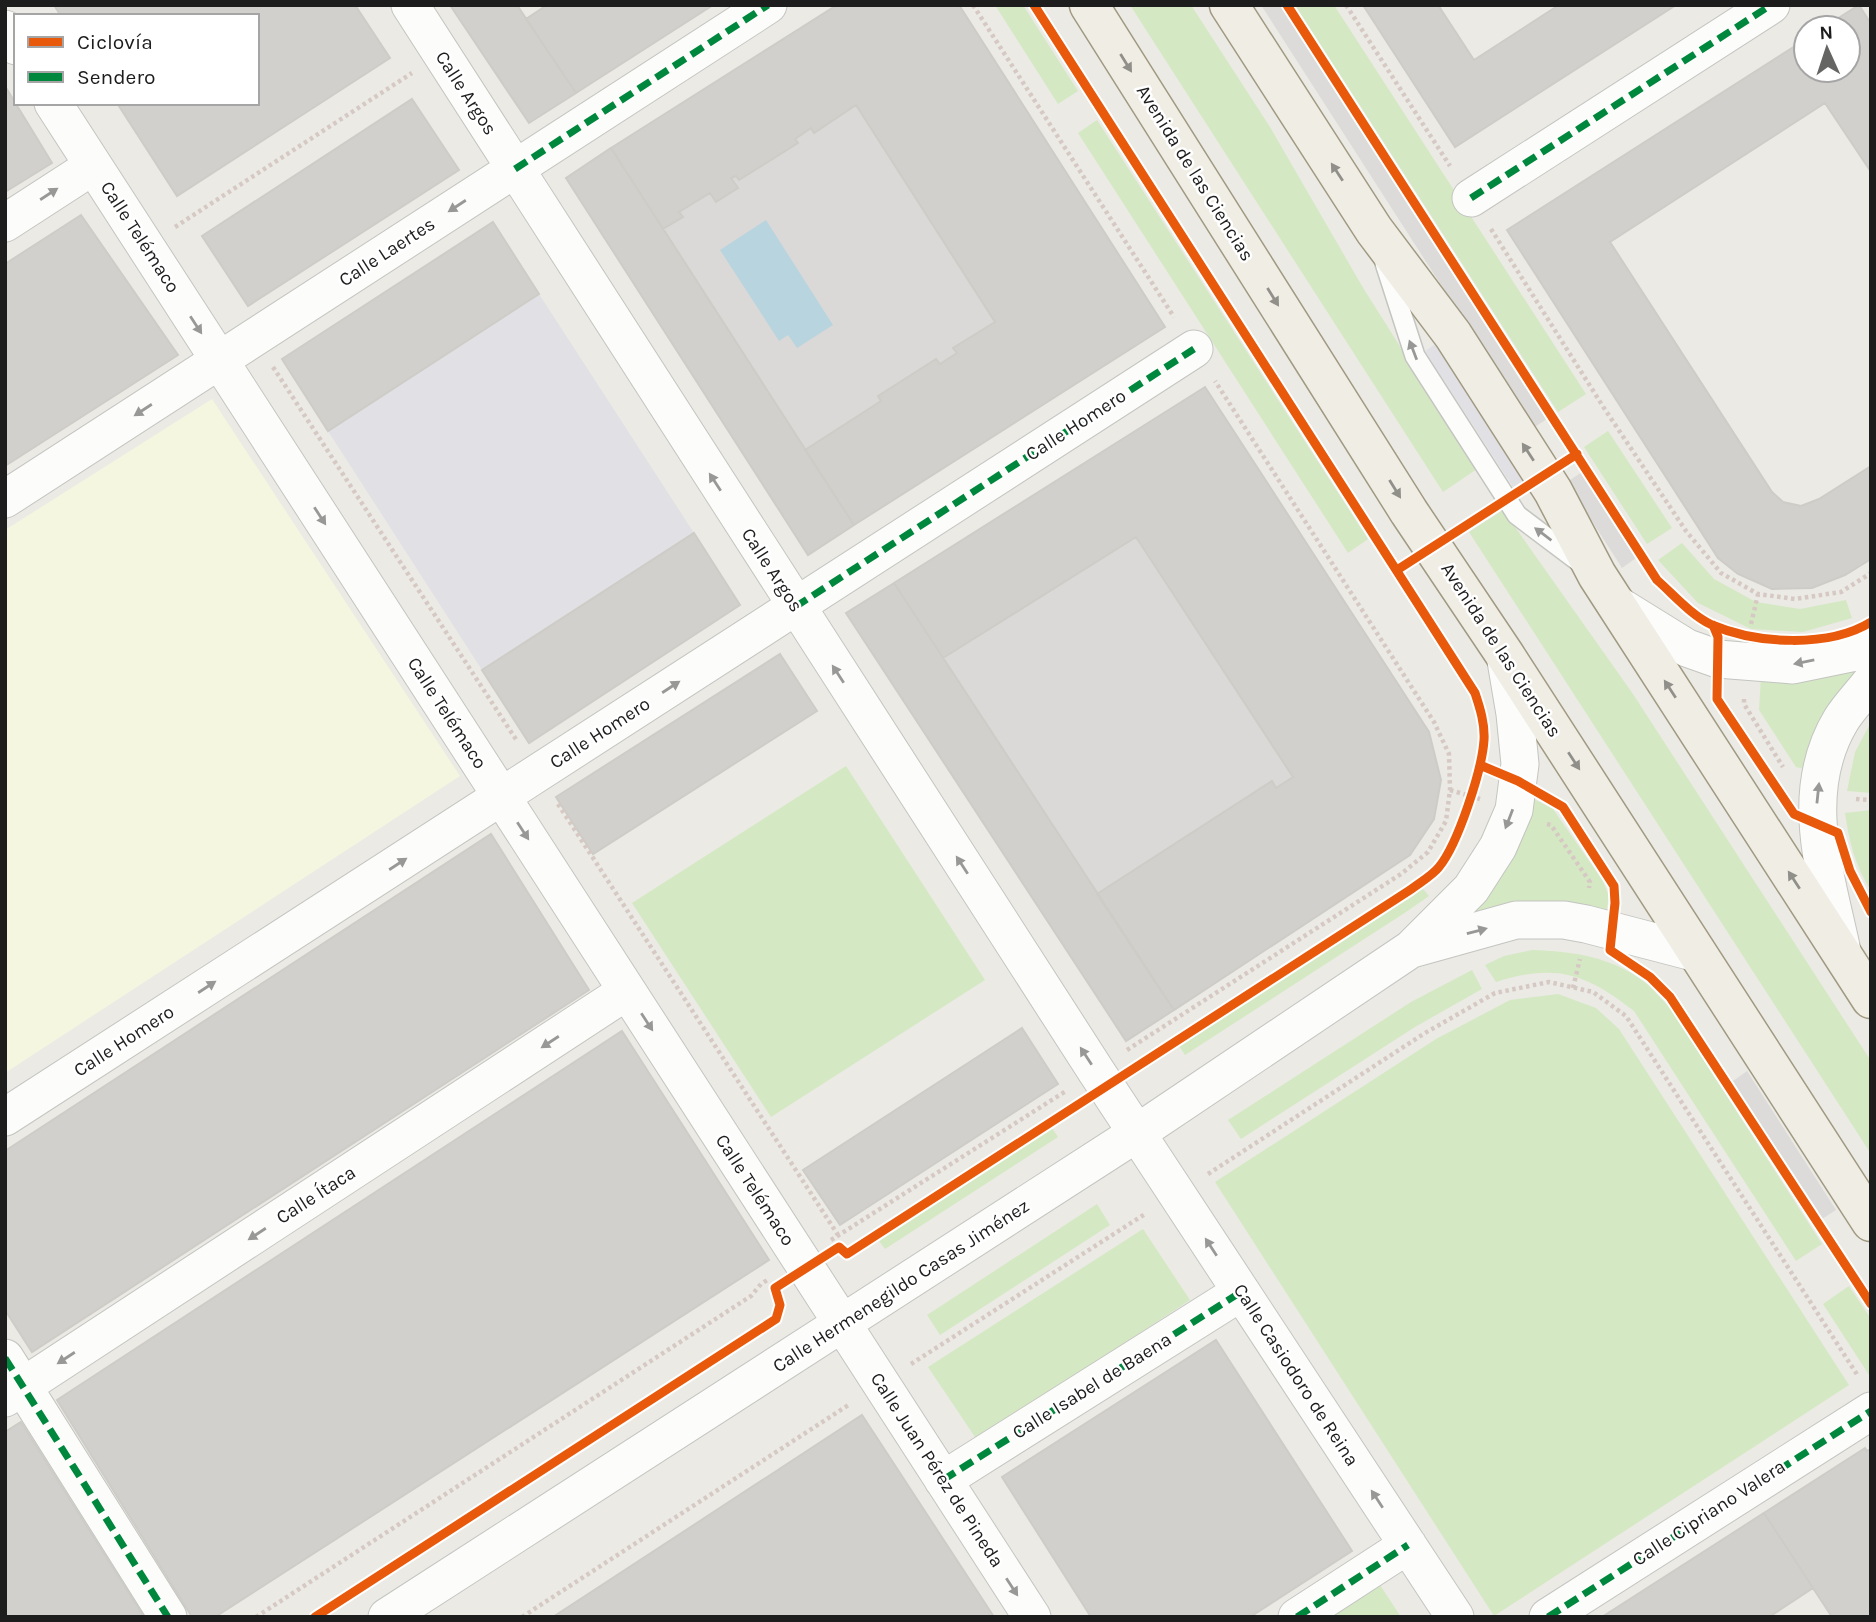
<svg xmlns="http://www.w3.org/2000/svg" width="1876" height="1622" font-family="Karla,sans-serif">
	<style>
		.residential { fill: #dad9d7 }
		.education { fill: #f4f6e0 }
		.grass { fill: #d4e9c3 }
		.parking { fill: #dcdbd9 }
		.plaza { fill: #e1e0e4 }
		.water { fill: #b8d4df }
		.building { fill: #d2d0cc; stroke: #ceccc7; stroke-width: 2 }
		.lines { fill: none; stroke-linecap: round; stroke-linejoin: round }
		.lane-casing { stroke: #c4c4c1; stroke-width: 22 }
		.street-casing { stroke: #c4c4c1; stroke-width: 39 }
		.primary-casing { stroke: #a19a82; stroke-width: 41 }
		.path { stroke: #d6c9c4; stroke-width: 4.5; stroke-dasharray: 3.5 3.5; stroke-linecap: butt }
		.lane { stroke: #fcfcfb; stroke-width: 19 }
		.street { stroke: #fcfcfb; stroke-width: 37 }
		.primary { stroke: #f0ede4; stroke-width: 38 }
		.quiet { stroke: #00873e; stroke-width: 7; stroke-dasharray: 14 7; stroke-linecap: butt }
		.cycleway-casing { stroke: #fff; stroke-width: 13 }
		.cycleway { stroke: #e8590c; stroke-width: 9 }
		.oneway { fill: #918f8a }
		.oneway2 { fill: #989897 }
		.labels { text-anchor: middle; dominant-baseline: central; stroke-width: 5; stroke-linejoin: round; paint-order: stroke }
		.street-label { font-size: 19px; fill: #1d1d1d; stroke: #fff }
	</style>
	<rect width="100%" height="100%" fill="#ebeae5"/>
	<!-- residential -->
	<path class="residential" d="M837 5H959L1165 327 808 555 566 178Z
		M1205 387 1429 732 1441 780 1434 819 1410 855 1126 1041 846 613Z"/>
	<!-- education -->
	<path class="education" d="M212 399 460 776 5 1073V530Z"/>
	<!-- grass -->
	<path class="grass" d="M995 5H1023L1078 91 1058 104Z
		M1130 5H1191L1270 127 1362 286 1477 469 1443 492Z
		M1295 5H1334L1586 394 1558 412Z
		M1097 120 1368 539 1348 553 1078 133Z
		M1608 431 1672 528 1647 544 1584 447Z
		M1503 510 1633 694 1871 1061V1154L1469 532Z
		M1682 543 1714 579 1756 602 1800 609 1846 600 1852 618 1803 632 1751 629 1698 603 1658 560Z
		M1856 670 1827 710 1805 769 1796 767 1759 710 1761 676Z
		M1871 722V793L1847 791 1855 752Z
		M846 766 985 980 771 1117 632 903Z
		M1530 797 1553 809 1603 881 1609 896 1606 915 1478 919 1473 912 1494 887 1514 854Z
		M1871 810V891C1855 866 1849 841 1845 813Z
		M1423 889 1429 896 1406 912 1185 1055 1179 1046Z
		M1532 950C1572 951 1614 957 1647 984 1655 991 1662 1000 1670 1008L1822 1244 1796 1261 1634 1011C1586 973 1555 963 1496 982L1485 965 1504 956Z
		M1472 970 1482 989 1415 1027 1241 1139 1228 1120 1411 1002Z
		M1558 994 1596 1008 1619 1029 1849 1385 1494 1616 1215 1182 1436 1039 1510 1000Z
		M1052 1128 1058 1137 885 1249 879 1241Z
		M1097 1204 1110 1225 940 1335 927 1315Z
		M1143 1229 1190 1300 977 1440 928 1367Z
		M1849 1286 1871 1319V1378L1823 1304Z
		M1380 1585 1401 1617H1332Z"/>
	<!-- parking -->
	<path class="parking" d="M1261 5H1281L1547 419 1533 428Z
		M1582 472 1636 558 1622 568 1567 482Z
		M1747 1071 1836 1210 1822 1219 1733 1081Z"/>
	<!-- plaza -->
	<path class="plaza" d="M539 294 694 533 482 670 328 431Z
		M1437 343 1525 479 1513 487 1425 351Z"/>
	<!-- water -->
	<path class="water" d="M766 220 833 325 797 348 788 335 779 341 720 250Z"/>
	<!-- building -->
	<path class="building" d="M54 5H355L390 58 177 196 117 103H257V16H61Z
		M450 5H517L576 93 529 123Z
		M547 5H713L576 93 526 19Z
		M837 5H959L1165 327 854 525 805 450 881 401 878 396 936 359 940 364 957 353 953 348 995 322 856 105 814 133 811 128 795 139 798 143 739 180 736 176 731 178 738 188 716 202 710 193 679 212 683 217 663 229 611 148Z
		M1363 5H1438L1474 60 1559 5H1676L1455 147Z
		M1859 5 1871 24V172L1825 103 1610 242 1772 492 1783 502 1801 506 1819 499 1871 466V559L1845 575 1812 588 1772 589 1738 574 1718 558 1507 230 1806 39V70H1848V28H1823Z
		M5 86 52 163 5 192Z
		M412 99 459 170 248 306 202 236Z
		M611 148 854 525 808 555 566 178Z
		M81 215 178 355 5 466V264Z
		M493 222 539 294 328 431 282 359Z
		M1205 387 1429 732 1441 780 1434 819 1410 855 1174 1010 1097 894 1272 781 1276 788 1293 777 1136 537 943 658 894 583Z
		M694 533 740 605 529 743 482 670Z
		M894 583 1174 1010 1126 1041 846 613Z
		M780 654 817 711 593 854 556 797Z
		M491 834 589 990 32 1352 5 1310V1151Z
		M1022 1028 1058 1084 840 1225 803 1170Z
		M622 1031 769 1260 215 1617H192L57 1400Z
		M1216 1340 1352 1551 1250 1617H1091L1002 1477Z
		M862 1415 994 1617H553Z
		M21 1422 144 1617H5V1432Z
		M1865 1448 1867 1451 1871 1449V1617H1832L1764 1513Z
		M1764 1513 1813 1588 1769 1617H1602Z"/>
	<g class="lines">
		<defs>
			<path id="lane" d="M1385 263 1415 356 1517 515 1582 564"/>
			<path id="street" d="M410 5 1096 1071 1455 1617
				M5 29 16 46
				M53 103 1032 1617
				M1471 198 1771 5
				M5 223 93 166
				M5 499 768 5
				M1616 604 1687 648 1718 659 1793 665 1871 649
				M1412 949 1516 920H1564L1586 924 1697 953
				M1842 951C1826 875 1797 793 1841 720 1849 707 1861 695 1871 682
				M5 1117 1194 349
				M5 1358 168 1617
				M5 1398 627 991
				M943 1480 1241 1292
				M387 1617 1137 1133 1411 949 1471 889 1498 847 1514 810 1520 764 1515 714 1505 655
				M1297 1617 1408 1545
				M1548 1617 1871 1411"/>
			<path id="primary" d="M1089 5 1409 512 1505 655 1871 1222
				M1229 5 1374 230 1453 335 1553 491 1597 575 1871 999"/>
		</defs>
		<!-- lane casing -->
		<use href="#lane" class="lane-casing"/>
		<!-- street casing -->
		<use href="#street" class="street-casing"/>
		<!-- primary casing -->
		<use href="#primary" class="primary-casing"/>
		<!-- path -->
		<path class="path" d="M973 5 1174 317
			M1346 5 1450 166
			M175 227 412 73
			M1491 229 1604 408 1686 531 1721 573 1758 594 1795 599 1841 592 1871 573
			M273 367 517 741
			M1751 624 1758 594
			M1744 699V704L1783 767
			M1450 790 1480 799
			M1856 799 1871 800
			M558 804 838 1235
			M1547 824 1551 825 1590 882 1589 888
			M1573 988 1580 959
			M1127 1050 1401 874 1428 852 1446 821 1450 790 1449 754 1434 722 1215 381
			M1208 1174 1425 1033 1495 993 1549 982 1593 992 1626 1016 1858 1376
			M831 1240 1066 1091
			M911 1364 1145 1214
			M256 1617 751 1296 761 1284 769 1279
			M522 1617 850 1404"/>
		<!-- lane -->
		<use href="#lane" class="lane"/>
		<!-- street -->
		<use href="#street" class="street"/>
		<!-- primary -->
		<use href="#primary" class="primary"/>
		<!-- quiet -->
		<path class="quiet" d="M515 169 768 5
			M1471 198 1771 5
			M795 607 1194 349
			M5 1358 168 1617
			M943 1480 1241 1292
			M1297 1617 1408 1545
			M1548 1617 1871 1411"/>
		<defs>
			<path id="cycleway" d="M1287 5 1657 580C1674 595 1691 615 1712 625 1757 644 1829 648 1871 622
				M1397 570 1577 454
				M1713 625 1718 637 1717 699 1794 814 1838 833 1850 871 1871 912
				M1480 765 1518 781 1563 807 1614 886 1615 903 1610 950 1650 977 1670 997 1871 1304
				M315 1617 776 1319 780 1305 775 1288 839 1247 847 1254 1410 890C1419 883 1432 876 1439 867 1458 844 1482 770 1484 740 1485 724 1480 708 1475 693L1034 5"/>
		</defs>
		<!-- cycleway casing -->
		<use href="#cycleway" class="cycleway-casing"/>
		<!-- cycleway -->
		<use href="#cycleway" class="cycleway"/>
	</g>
	<!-- one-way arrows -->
	<defs><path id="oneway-solid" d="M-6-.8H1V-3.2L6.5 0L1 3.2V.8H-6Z" transform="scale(1.75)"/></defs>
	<g class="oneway">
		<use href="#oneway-solid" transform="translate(1126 63) rotate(58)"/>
		<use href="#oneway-solid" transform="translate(1337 172) rotate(-123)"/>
		<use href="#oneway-solid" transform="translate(1273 297) rotate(58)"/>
		<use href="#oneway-solid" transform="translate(1528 452) rotate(-123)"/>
		<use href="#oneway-solid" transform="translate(1395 489) rotate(58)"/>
		<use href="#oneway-solid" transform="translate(1670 689) rotate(-123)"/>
		<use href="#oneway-solid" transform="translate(1574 761) rotate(57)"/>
		<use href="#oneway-solid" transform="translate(1794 880) rotate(-123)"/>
	</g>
	<g class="oneway2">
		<use href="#oneway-solid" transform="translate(49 194) rotate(-33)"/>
		<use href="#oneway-solid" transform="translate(457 206) rotate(147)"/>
		<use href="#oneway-solid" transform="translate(196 325) rotate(57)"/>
		<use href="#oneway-solid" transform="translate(1413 350) rotate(-111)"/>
		<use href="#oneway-solid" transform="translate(143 410) rotate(147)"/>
		<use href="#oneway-solid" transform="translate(715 482) rotate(-123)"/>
		<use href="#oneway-solid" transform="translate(320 516) rotate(57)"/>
		<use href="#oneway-solid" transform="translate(1543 534) rotate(-143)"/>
		<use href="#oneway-solid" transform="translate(1804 662) rotate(169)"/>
		<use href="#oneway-solid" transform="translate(838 674) rotate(-123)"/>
		<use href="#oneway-solid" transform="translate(671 687) rotate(-33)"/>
		<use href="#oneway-solid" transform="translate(1818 793) rotate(-84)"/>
		<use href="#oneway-solid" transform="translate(1509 819) rotate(111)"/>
		<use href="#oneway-solid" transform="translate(523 831) rotate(57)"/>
		<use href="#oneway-solid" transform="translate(398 864) rotate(-33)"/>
		<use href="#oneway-solid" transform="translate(962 865) rotate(-123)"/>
		<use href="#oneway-solid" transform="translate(1477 931) rotate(-15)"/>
		<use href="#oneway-solid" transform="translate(207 987) rotate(-33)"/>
		<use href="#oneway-solid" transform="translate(647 1022) rotate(57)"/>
		<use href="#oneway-solid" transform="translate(550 1042) rotate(147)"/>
		<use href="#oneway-solid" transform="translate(1086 1056) rotate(-123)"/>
		<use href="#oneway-solid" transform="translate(257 1234) rotate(147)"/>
		<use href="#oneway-solid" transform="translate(1211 1247) rotate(-123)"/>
		<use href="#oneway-solid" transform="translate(66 1358) rotate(147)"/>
		<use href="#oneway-solid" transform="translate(1377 1499) rotate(-123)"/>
		<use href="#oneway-solid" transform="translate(1012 1587) rotate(57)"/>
	</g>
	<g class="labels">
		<!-- street labels -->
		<g class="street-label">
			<text transform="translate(466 93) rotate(57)">Calle Argos</text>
			<text transform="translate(1195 173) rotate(58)">Avenida de las Ciencias</text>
			<text transform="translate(140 237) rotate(57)">Calle Telémaco</text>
			<text transform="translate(387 252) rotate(-33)">Calle Laertes</text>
			<text transform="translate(1076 425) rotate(-33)">Calle Homero</text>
			<text transform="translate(772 570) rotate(57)">Calle Argos</text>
			<text transform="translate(1501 650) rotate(57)">Avenida de las Ciencias</text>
			<text transform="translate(447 713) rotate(57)">Calle Telémaco</text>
			<text transform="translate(600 733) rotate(-33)">Calle Homero</text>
			<text transform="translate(124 1041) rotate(-33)">Calle Homero</text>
			<text transform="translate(755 1190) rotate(57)">Calle Telémaco</text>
			<text transform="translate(316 1195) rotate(-33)">Calle Ítaca</text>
			<text transform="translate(901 1286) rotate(-33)">Calle Hermenegildo Casas Jiménez</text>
			<text transform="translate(1296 1375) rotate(57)">Calle Casiodoro de Reina</text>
			<text transform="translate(1092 1386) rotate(-32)">Calle Isabel de Baena</text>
			<text transform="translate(937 1470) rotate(57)">Calle Juan Pérez de Pineda</text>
			<text transform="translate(1709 1513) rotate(-33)">Calle Cipriano Valera</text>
		</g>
	</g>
	<!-- border -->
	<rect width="1876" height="1622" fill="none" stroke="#1d1d1d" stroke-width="14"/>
	<!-- legend -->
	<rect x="14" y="14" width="245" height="91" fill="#ffffff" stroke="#a5a5a5" stroke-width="2"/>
	<rect x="28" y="37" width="35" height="10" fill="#e8590c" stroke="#a5a5a5" stroke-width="2"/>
	<text x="77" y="49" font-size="21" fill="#1d1d1d">Ciclovía</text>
	<rect x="28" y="72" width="35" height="10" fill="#00873e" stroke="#a5a5a5" stroke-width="2"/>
	<text x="77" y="84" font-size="21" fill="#1d1d1d">Sendero</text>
	<!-- north arrow -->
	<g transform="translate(1827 49) rotate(357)"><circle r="33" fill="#ffffff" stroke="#a5a5a5" stroke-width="2"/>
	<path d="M0-5L12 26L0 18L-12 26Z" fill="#656563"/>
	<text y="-10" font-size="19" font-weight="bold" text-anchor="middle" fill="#1d1d1d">N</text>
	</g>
</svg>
